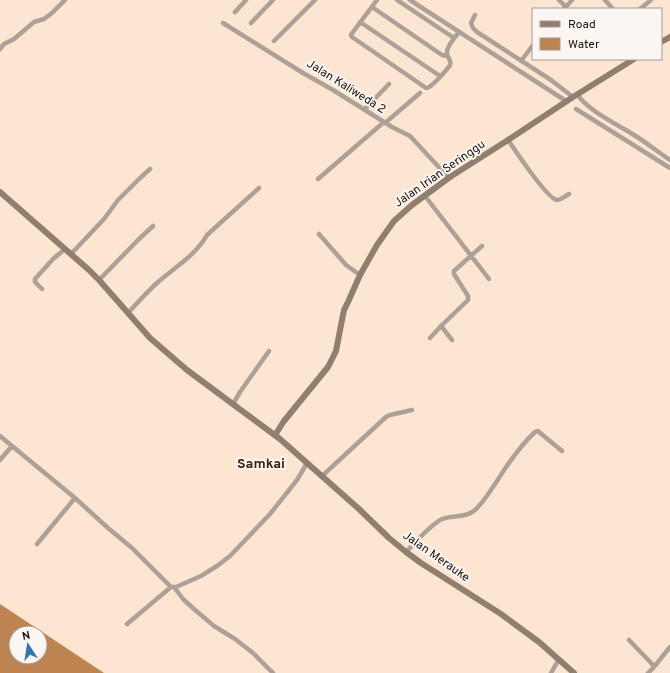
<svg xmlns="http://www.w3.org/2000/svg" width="670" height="673" font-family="Overpass,sans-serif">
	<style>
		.water { fill: #bd8451; fill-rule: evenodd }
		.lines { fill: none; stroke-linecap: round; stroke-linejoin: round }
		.street { stroke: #ada197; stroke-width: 4.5 }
		.secondary { stroke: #907e6f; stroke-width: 6 }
		.labels { text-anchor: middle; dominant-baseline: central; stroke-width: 4; stroke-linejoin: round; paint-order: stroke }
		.street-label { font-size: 12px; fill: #1c130a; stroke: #fbf6f1 }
		.quarter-label { font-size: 14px; font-weight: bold; fill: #3a2511; stroke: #fbf6f1 }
	</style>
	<rect width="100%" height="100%" fill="#fce5d1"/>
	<!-- water -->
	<path class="water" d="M0 604 104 673H0ZM16 633H40V657H16Z"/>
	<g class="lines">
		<!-- street -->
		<path class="street" d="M377 0 353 32 351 35 352 37 426 88C427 88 428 88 429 87 432 86 449 68 450 65 452 60 447 58 447 53 446 47 455 37 459 32
			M397 0 454 38
			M410 0 566 101
			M559 0 566 7
			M605 0 613 9
			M372 7 442 55 447 56
			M564 9 572 0
			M640 9 651 0
			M235 12 246 0
			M475 15 471 23 473 28 477 32 551 80 573 97
			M360 22 440 76
			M223 23 303 73 333 90 392 127 410 136 449 178
			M251 23 273 0
			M274 41 315 0
			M0 49 4 44 14 39 34 22 44 19 52 13 65 0
			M521 61 533 45
			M577 94C587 110 618 125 634 135 647 143 658 152 670 160
			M365 109 389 84
			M576 109 670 168
			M385 123 420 93
			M508 140C515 150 547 199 557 200 561 200 565 196 569 194
			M318 179 384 122
			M425 196 489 279
			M319 234 346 265 360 275
			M71 254 104 219 118 200 139 179 150 169
			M99 280 138 240 153 226
			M42 289 35 282V279L53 259 65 249
			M128 313C138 302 148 291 158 282 175 267 196 255 207 235L259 188
			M430 338 441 326
			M452 340 441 326 468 300V296L454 274V271L482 246
			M233 404 240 392 269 351
			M0 436 75 498 108 528 132 548 171 587
			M0 460 12 446
			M322 476 386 417 390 415 412 410
			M37 544 75 498
			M406 552C416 542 430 525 442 519 453 515 466 518 475 510 484 502 490 491 497 481 507 465 521 445 535 432L538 431 539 432 562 451
			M174 587 183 599 194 609 214 626 235 639 253 653 273 673
			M127 624 171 587H176L201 576 217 566 230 556 270 514 297 480 307 463
			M629 640 654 666V667L648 673
			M654 667 670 647
			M551 673 559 659"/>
		<!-- secondary -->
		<path class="secondary" d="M661 42 670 37
			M0 192 89 270 99 280 150 338 187 370 280 439 359 509 389 538 406 552 421 563 501 614 539 642 574 673
			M275 435 284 421 328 367 336 351 342 320 344 310 348 302 360 275 377 245 394 221 412 205 450 177 508 140 573 97 634 59"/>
	</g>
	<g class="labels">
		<!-- street labels -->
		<g class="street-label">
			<text transform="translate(346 87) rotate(32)">Jalan Kaliweda 2</text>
			<text transform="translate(440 174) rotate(-35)">Jalan Irian Seringgu</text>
			<text transform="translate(436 557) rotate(35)">Jalan Merauke</text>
		</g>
		<!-- quarter labels -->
		<g class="quarter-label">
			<text x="261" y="464">Samkai</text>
		</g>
	</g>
	<!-- legend -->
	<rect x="532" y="8" width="130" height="52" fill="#fbf6f1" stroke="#a29b95"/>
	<rect x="540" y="21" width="20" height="6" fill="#907e6f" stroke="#a29b95"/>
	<text x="568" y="28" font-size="12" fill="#1c130a">Road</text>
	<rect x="540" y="38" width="20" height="12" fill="#bd8451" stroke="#a29b95"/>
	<text x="568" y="48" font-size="12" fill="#1c130a">Water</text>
	<!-- north arrow -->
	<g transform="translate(28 645) rotate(348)"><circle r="19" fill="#fbf6f1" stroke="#a29b95"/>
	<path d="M0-3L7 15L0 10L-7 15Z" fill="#3275ab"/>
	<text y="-6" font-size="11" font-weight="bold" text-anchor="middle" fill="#1c130a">N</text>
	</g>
</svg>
